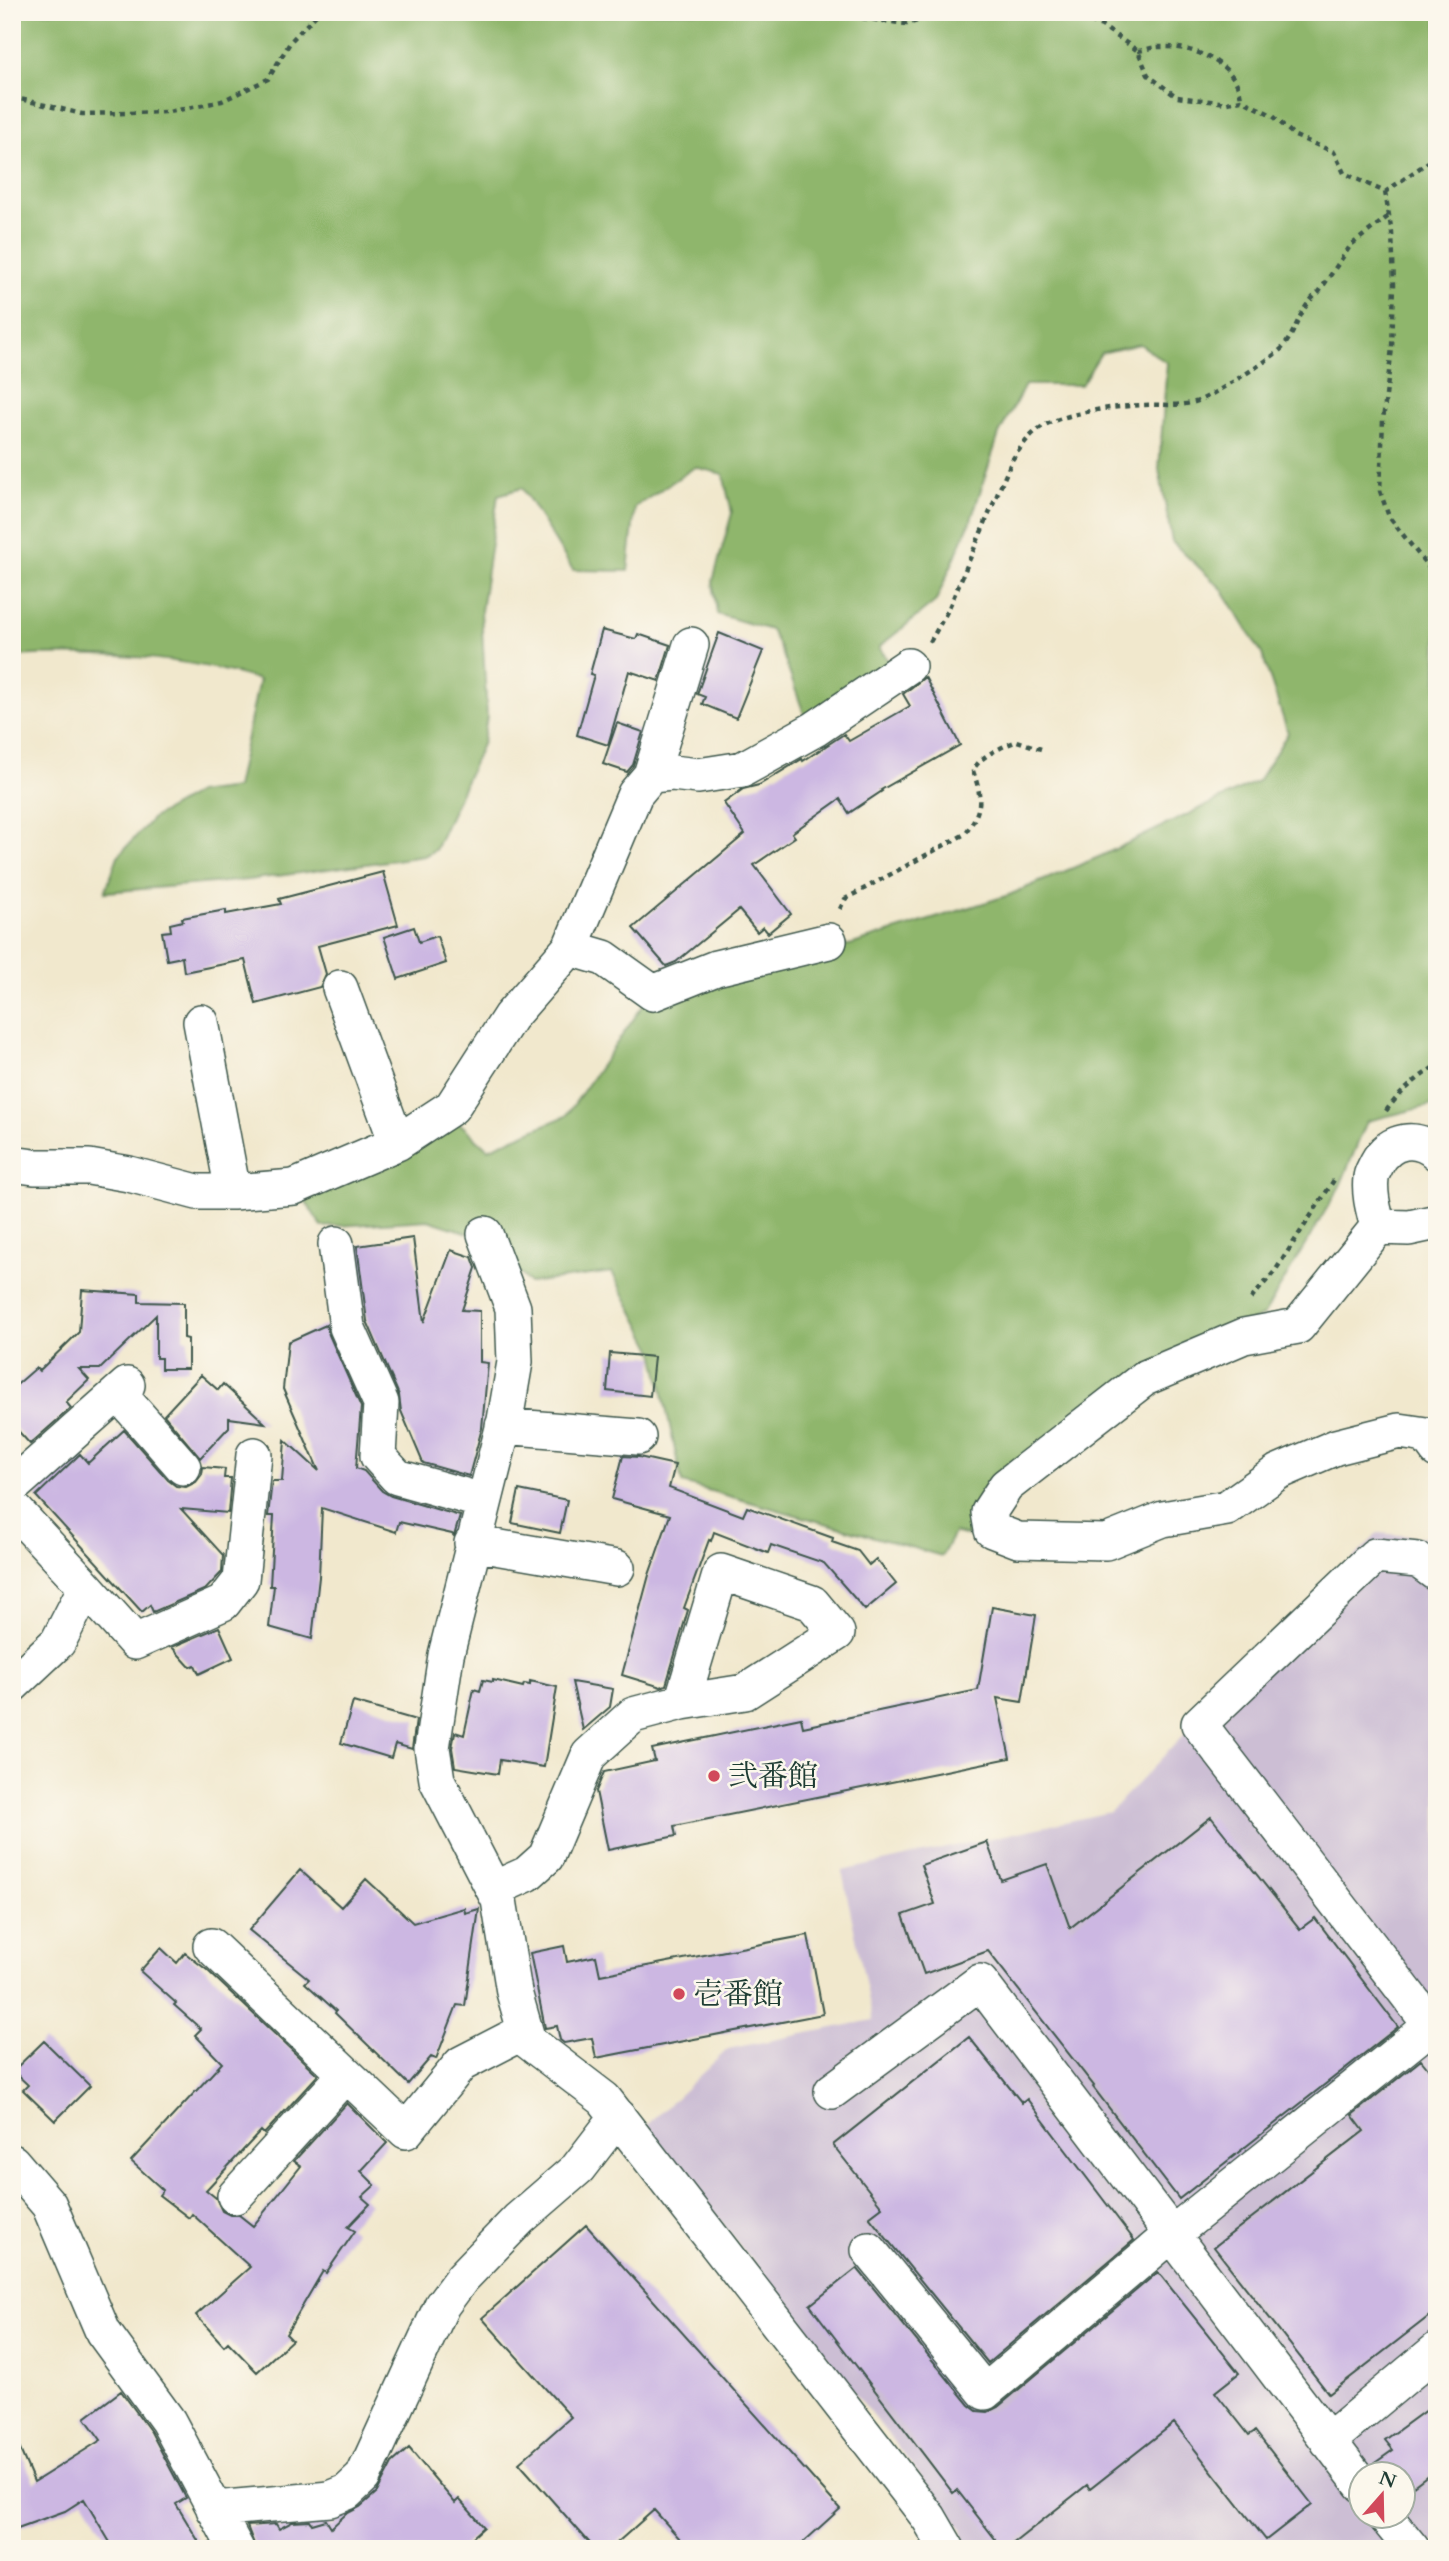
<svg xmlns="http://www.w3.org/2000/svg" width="1449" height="2561" font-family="Cardo,'Noto Serif JP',serif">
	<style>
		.industrial { fill: #ccbed4; fill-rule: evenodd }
		.forest { fill: #8fb66c; stroke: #577a50; stroke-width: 2 }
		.building { fill: #ccb7e2 }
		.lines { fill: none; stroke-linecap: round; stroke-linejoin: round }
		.minor-casing { stroke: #3e574b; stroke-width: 38 }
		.path { stroke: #3e574b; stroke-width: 4.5; stroke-dasharray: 5 5; stroke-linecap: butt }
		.minor { stroke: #fff; stroke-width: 35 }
		.poi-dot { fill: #d1495b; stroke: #fbf7ec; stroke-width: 2.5 }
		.labels { text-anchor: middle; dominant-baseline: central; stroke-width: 5; stroke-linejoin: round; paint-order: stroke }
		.poi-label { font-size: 30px; fill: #1f3d34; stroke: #fbf7ec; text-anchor: start }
	</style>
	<rect width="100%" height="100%" fill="#fbf7ec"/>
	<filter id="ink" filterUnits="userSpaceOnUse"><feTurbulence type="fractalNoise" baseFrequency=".0143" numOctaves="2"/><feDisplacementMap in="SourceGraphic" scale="14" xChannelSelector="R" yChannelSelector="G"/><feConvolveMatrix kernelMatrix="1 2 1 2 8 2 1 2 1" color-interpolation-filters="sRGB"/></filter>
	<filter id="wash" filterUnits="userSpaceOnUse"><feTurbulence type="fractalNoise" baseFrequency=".00686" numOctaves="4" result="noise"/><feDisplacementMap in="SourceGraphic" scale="28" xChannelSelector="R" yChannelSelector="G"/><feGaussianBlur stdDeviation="1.57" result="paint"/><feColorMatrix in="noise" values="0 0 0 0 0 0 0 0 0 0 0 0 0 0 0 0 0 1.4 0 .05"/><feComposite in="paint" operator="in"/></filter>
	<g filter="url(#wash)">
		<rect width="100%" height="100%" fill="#f1e8cd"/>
		<!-- industrial -->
		<path class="industrial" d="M1378 1533 1432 1538 1437 1542V2539L1423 2549H965L962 2529 646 2126 728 2049 873 2020 842 1871 1110 1812ZM1362 2474H1404V2516H1362Z"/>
		<!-- forest -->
		<path class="forest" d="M12 12H1437V1104L1367 1121 1340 1186 1263 1316 1135 1375 978 1537 954 1533 942 1556 682 1483 654 1351 612 1272 529 1283 490 1240 428 1220 322 1227 302 1196 456 1120 488 1149 566 1116 644 1004 720 975 853 944 1009 895 1101 856 1258 781 1288 733 1262 654 1222 589 1172 542 1159 469 1167 363 1140 344 1101 353 1081 385H1025L999 434 971 520 936 601 879 647 893 668 807 722 783 655 771 630 717 614 713 581 732 513 723 474 695 467 635 507 628 571 573 570 522 488 498 495 481 611 487 716 483 742 435 850 424 856 248 880 105 892 118 856 153 818 197 793 236 788 259 680C180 655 95 652 12 656Z"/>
		<g id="blocks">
			<!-- building -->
			<path class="building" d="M602 630 636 639 638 634 670 645 659 681 629 671 608 745 577 735 594 675 590 674Z
				M719 633 763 651 736 718 702 704 705 697 697 694Z
				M925 677 960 745 881 790 882 791 849 813 840 799 792 833 795 837 754 865 791 914 768 933 763 927 757 932 739 910 676 962 666 966 633 928 745 834 724 803 743 789 759 785 802 759 803 761 844 734 849 741 910 706 903 694Z
				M617 723 643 732 633 765 627 772 603 764Z
				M383 872 398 925 318 946 326 974 320 987 256 1004 245 960 184 972 182 957 167 960 162 932 171 931 170 924 183 921 182 918 226 910V914L281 904 279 899Z
				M414 927 419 942 437 936 446 963 398 979 384 937Z
				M413 1238 424 1322 451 1250 472 1257 476 1268 462 1310 480 1311V1362L488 1363 482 1428 469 1476 423 1463 401 1411 399 1395 367 1321 357 1246Z
				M82 1290 139 1294V1302L184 1303V1338L188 1339V1369H161V1358H156V1315L100 1369H79L89 1380 66 1402 71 1408 30 1444 12 1424V1389L36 1368 39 1371 79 1332Z
				M326 1325 329 1335 361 1407 356 1468 364 1471 382 1491 391 1496 460 1516 454 1536 452 1534 399 1522 396 1532 322 1508 319 1577 312 1639 269 1627 274 1586H270L274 1516H268L272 1481H282L285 1440 319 1471 283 1389 288 1342Z
				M610 1353 654 1357 650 1396 607 1391Z
				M201 1375 218 1390 223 1384 265 1423 229 1418V1427L200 1458 164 1415Z
				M124 1430 168 1480 176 1486 186 1487 196 1482 202 1474 203 1467 225 1469 224 1478H231L228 1513 181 1509 223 1555 222 1572 206 1589 153 1612 150 1605 142 1612 36 1496 80 1454 88 1463Z
				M623 1456 639 1457 675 1465 669 1488 743 1516 747 1507 833 1538 832 1542 858 1551 869 1565 876 1559 896 1584 865 1610 824 1563 771 1545 768 1553 714 1532 711 1541 709 1540 684 1608 688 1610 666 1685 661 1687 622 1675 649 1575 670 1515 612 1499Z
				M519 1490 567 1500 560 1533 512 1523Z
				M992 1607 1036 1615 1022 1702 997 1698 1010 1758 674 1826 676 1836 608 1850 596 1791 604 1772 655 1761 652 1749 801 1718 803 1727 978 1690Z
				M219 1627 233 1658 199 1674 195 1665 190 1667 172 1647Z
				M483 1680 493 1682V1680L523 1687 524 1684 530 1685V1681L557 1687 544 1767 500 1760 498 1774 455 1767 452 1748 455 1732 464 1735 474 1689 480 1691Z
				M572 1682 613 1689 610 1707 583 1730Z
				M353 1702 416 1720 412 1749 395 1744 391 1758 341 1743Z
				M1211 1817 1300 1929 1315 1918 1398 2027 1179 2199 1093 2087 1094 2086 988 1951 924 1974 903 1915 935 1904 921 1865 987 1842 1001 1880 1047 1864 1070 1928Z
				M300 1870 341 1907 366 1879 413 1923 464 1908 465 1913 479 1909 465 2006 457 2005 436 2059 431 2057 408 2084 335 2013 336 2011 305 1983 309 1979 249 1930Z
				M808 1935 823 2014 596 2058 592 2038 564 2043 560 2040 557 2026 545 2028 530 1953 564 1946 567 1962 596 1956 600 1975Z
				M161 1948 177 1963 185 1953 207 1970 318 2075 264 2134 261 2131 206 2190 216 2198 222 2211 230 2215H239L253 2226 301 2166 294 2161 347 2103 387 2143 361 2171 375 2185 362 2197 370 2204 348 2227 355 2231 326 2273 323 2271 286 2334 292 2340 257 2372 228 2342 224 2346 196 2315 250 2267 192 2214 189 2218 159 2195 163 2190 131 2161 222 2063 195 2035 201 2029 174 2005 176 2003 140 1971Z
				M969 2037 1022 2103 1027 2099 1134 2240 988 2363 869 2217 882 2207 833 2145Z
				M44 2041 90 2086 55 2121 23 2090 28 2085 13 2071Z
				M1421 2060 1437 2080V2310L1329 2394 1214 2247 1364 2131 1352 2115Z
				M586 2225 840 2509 796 2549H689L654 2510 610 2549H595L519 2463 571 2417 482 2318Z
				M857 2268 969 2405 977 2411 988 2412 998 2407 1158 2272 1239 2373 1215 2392 1249 2435 1255 2431 1312 2504 1266 2540 1174 2423 1090 2489 1087 2485 1006 2549H1003L957 2490 953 2493 810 2305Z
				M121 2391 151 2432 186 2498 176 2504 202 2547 210 2543 213 2549H114L84 2499 65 2511 12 2530V2431L34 2482 101 2440 85 2418Z
				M1437 2402V2468L1404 2493V2474H1378L1372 2465 1393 2450 1385 2440Z
				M409 2448 455 2503 459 2499 484 2527 460 2549H256L247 2526 276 2524 279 2529 292 2522 310 2521 312 2524 326 2520 331 2528 346 2514 360 2507 377 2492 392 2463Z"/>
		</g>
	</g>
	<g filter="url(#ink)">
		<use href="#blocks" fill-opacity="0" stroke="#3e574b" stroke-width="2"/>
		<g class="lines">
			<defs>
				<path id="minor" d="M651 775 691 645
					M570 948 604 958 653 993 716 968 829 941
					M340 988 397 1143
					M201 1022 233 1192
					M12 1164 34 1167H89L129 1174 197 1192H233L294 1187 397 1143 452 1107 510 1017 570 948 635 794 651 775 672 773 698 776 743 769 815 729 908 666
					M1378 1227 1298 1326 1244 1336 1145 1378 1006 1486 989 1512 992 1530 1018 1540 1106 1542 1163 1519 1227 1508 1278 1472 1336 1447 1399 1431 1426 1435 1437 1450
					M1378 1227C1374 1211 1369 1195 1371 1178 1371 1173 1375 1168 1377 1163 1390 1139 1417 1135 1437 1153
					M1378 1227 1409 1228 1437 1222
					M485 1234 513 1308 515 1362 505 1420 446 1655 432 1748 437 1780 499 1900 514 1992 528 2041 604 2099 929 2518 947 2549
					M336 1244 347 1327 381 1403 378 1456 397 1477 483 1501
					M118 1393 183 1467
					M503 1426 638 1437
					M12 1487 127 1385
					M12 1507 86 1587 58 1642 12 1685
					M472 1543 617 1568
					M1437 1574 1418 1560 1375 1556 1199 1724 1437 2033
					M86 1587 135 1642 223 1603 241 1580 254 1455
					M494 1889 527 1874 546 1857 589 1755 633 1715 682 1702 745 1692 837 1633 812 1603 721 1572 682 1702
					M211 1946 406 2131 461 2064 525 2031
					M832 2091 980 1982 1362 2485
					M12 2162 49 2205 103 2332 168 2421 236 2549
					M235 2196 346 2074
					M869 2250 985 2392 1172 2234 1431 2026
					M1328 2441 1437 2350
					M214 2509 330 2499 347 2492 363 2477 442 2305 462 2278 519 2219 578 2168 618 2116
					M1385 2516 1412 2549"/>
			</defs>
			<!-- minor casing -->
			<use href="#minor" class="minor-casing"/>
			<!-- path -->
			<path class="path" d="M813 12 907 24 940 14 1046 13 1074 16 1102 26 1138 51 1148 75 1177 97 1227 103 1241 100 1272 115 1295 136 1334 152 1344 173 1385 192 1437 156
				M1138 51C1145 50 1153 47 1160 47 1193 45 1239 64 1241 100
				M12 97 82 114 169 112 222 101 268 79 291 41 319 12
				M1385 192 1392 233 1394 285 1392 348 1383 420 1380 491 1389 517 1437 578
				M930 642 948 610 1012 460C1021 447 1030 433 1045 425 1070 412 1117 406 1145 405 1163 404 1181 407 1198 401 1211 396 1277 356 1284 346 1298 328 1299 308 1319 292L1351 245 1390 215
				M840 909 845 899 965 834C982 810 983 799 973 771 979 756 1002 747 1017 741L1041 749
				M1386 1111C1400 1092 1417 1078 1437 1065
				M1251 1299 1275 1271 1334 1180"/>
			<!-- minor -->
			<use href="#minor" class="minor"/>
		</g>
	</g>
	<!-- markers -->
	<g class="poi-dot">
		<circle cx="714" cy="1776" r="7"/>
		<circle cx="679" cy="1994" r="7"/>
	</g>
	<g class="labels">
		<!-- poi labels -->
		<g class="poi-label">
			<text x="728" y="1776">弐番館</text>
			<text x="693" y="1994">壱番館</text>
		</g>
	</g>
	<!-- margin -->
	<rect width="1449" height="2561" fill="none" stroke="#fbf7ec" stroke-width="42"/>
	<!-- north arrow -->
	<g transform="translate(1382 2495) rotate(20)"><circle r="33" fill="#fbf7ec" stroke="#a3ada2" stroke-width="2"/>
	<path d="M0-5L12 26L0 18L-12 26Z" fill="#d1495b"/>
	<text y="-10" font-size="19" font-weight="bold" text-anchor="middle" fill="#1f3d34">N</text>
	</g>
</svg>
